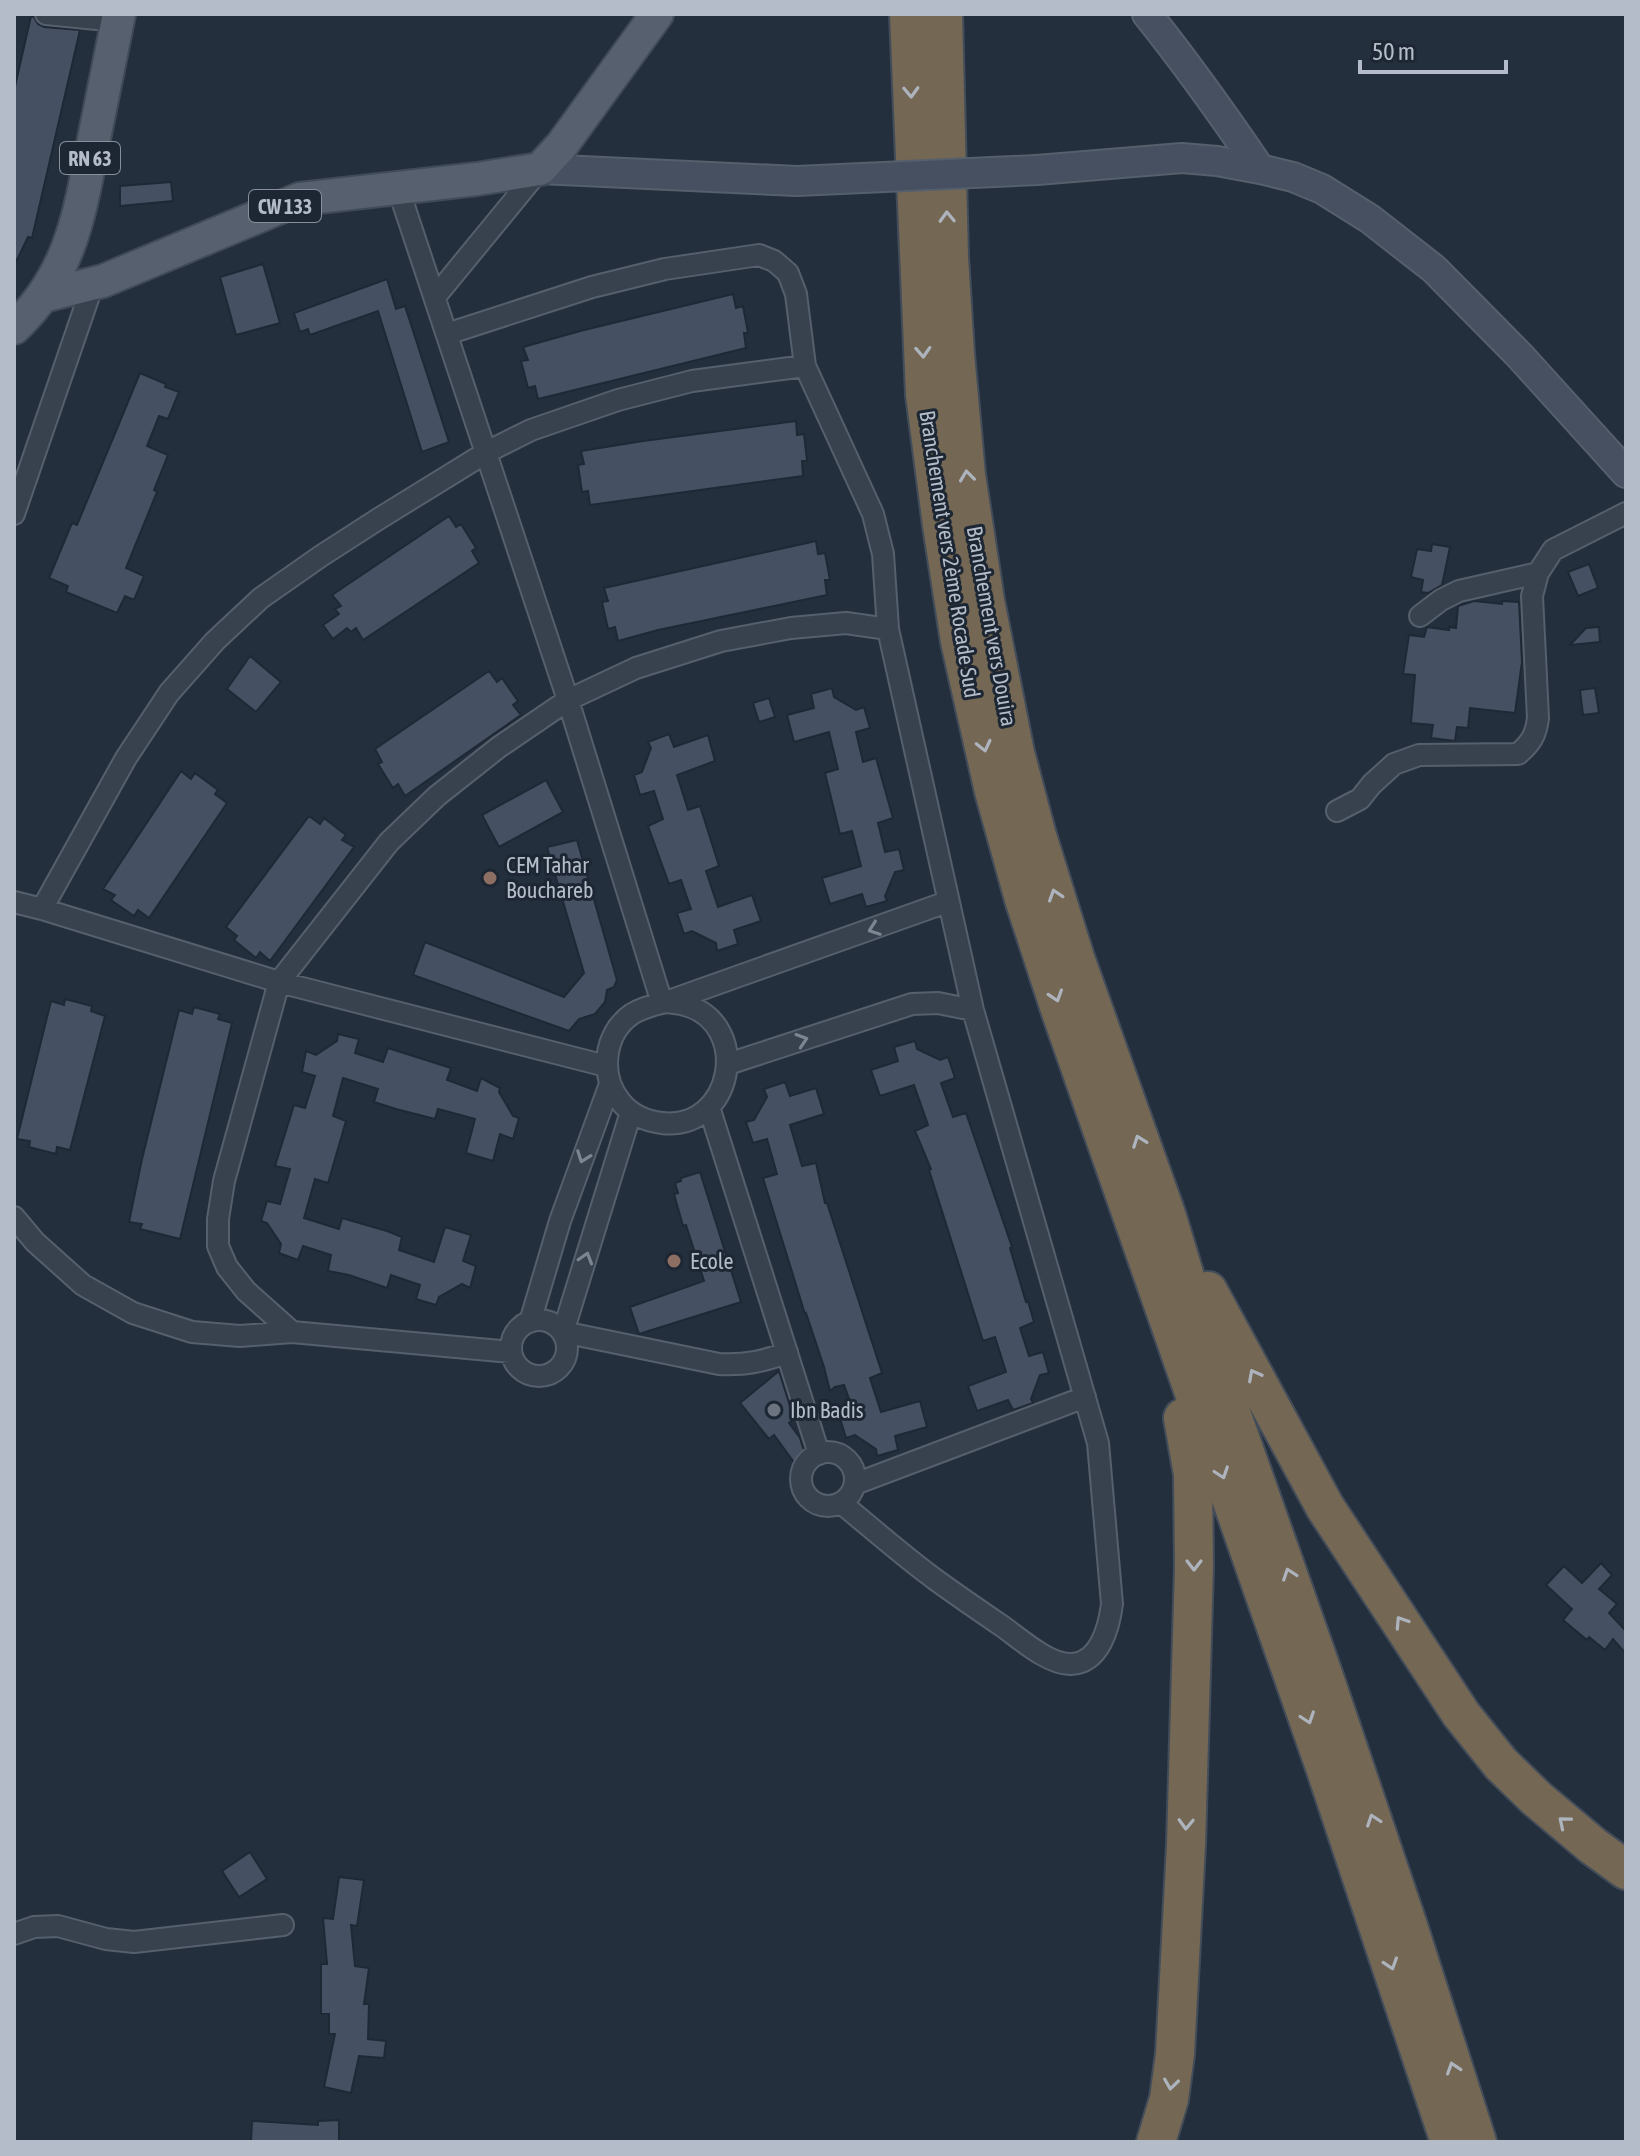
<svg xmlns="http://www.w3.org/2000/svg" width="1640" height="2156" font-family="'Asap Condensed',sans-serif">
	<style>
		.building { fill: #455162; stroke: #1f2835; stroke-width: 2 }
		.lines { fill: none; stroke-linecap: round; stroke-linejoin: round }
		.street-casing { stroke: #565f6c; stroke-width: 24 }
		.secondary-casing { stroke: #565f6c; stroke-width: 32 }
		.primary-casing { stroke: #414a57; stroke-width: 36 }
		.highway-casing { stroke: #434c59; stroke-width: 42 }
		.street { stroke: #38414e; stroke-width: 20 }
		.secondary { stroke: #465061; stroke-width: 28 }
		.primary { stroke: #56606e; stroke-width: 32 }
		.highway { stroke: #746855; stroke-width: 38 }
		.secondary-bridge-casing { stroke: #565f6c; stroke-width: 32; stroke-linecap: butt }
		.secondary-bridge { stroke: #465061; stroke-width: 28 }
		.oneway { stroke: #aeb4bd }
		.oneway2 { stroke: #7c8592 }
		.education-dot { fill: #8d6e63; stroke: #1d2633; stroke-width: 3 }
		.worship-dot { fill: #6b7280; stroke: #1d2633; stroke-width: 3 }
		.labels { text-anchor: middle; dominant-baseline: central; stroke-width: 6; stroke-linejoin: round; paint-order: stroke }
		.shield { fill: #1d2633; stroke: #878f9c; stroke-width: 2 }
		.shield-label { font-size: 20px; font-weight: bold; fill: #b4bcc9 }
		.street-label { font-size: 22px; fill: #b4bcc9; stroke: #1d2633 }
		.poi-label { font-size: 22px; fill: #b4bcc9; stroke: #1d2633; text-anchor: start }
	</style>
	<rect width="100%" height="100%" fill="#242f3e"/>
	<!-- building -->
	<path class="building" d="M31 16 34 17 38 24 44 27 80 30 32 238 28 237 14 266V91Z
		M171 182 173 201 120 206V186Z
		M263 264 280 323 236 335 220 277Z
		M387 279 396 309 405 306 449 442 422 452 378 311 310 335 308 329 300 332 294 313Z
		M733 294 736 308 743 306 748 333H744L746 348 538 399 535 386 528 388 521 361 528 360 523 347 584 330Z
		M140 373 166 384 165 387 179 392 168 419 159 416 147 446 168 455 154 490 157 492 126 568 144 576 134 600 125 596 117 613 66 592 68 586 49 578 72 523 77 525Z
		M796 421 797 435 804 434 807 461H802L803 476 590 505 588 491 582 492 578 465 584 464 581 451 643 441Z
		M449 516 456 527 461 524 476 548 472 551 479 563 363 640 356 628 351 632 347 628 333 639 323 625 339 614 335 609 341 606 332 595Z
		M816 541 818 554 825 553 830 580H825L827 595 658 630 618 641 615 627 608 629 602 602 608 601 604 588Z
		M1432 544 1450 547 1442 585 1428 593 1421 592 1423 580 1411 577 1417 549 1431 551Z
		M1589 564 1598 588 1578 596 1568 572Z
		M1474 601 1502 604V601L1519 602 1522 662 1515 713 1470 708 1468 728 1457 727 1455 741 1431 738 1433 725 1411 723 1415 675 1403 674 1409 635 1424 637 1427 627 1449 630V627L1456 628 1458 606Z
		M1599 627 1600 642 1570 645 1586 628Z
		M250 656 281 682 256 712 227 689Z
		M489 671 497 682 502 678 518 701 513 705 521 715 405 796 398 784 393 788 378 764 382 762 375 749Z
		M832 688 834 697 856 710 864 707 870 728 856 732 863 762 876 758 893 818 878 823 885 852 899 849 904 870 895 872 885 896 887 901 866 907 862 894 830 904 822 878 861 866 852 831 840 834 825 773 838 769 829 732 794 742 787 715 814 708 811 694Z
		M1595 688 1599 713 1583 715 1580 690Z
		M769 698 775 717 759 722 753 703Z
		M669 734 674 747 708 735 715 761 677 775 688 810 700 806 713 847 719 866 706 871 718 907 752 895 761 921 734 930 738 944 717 951 716 943 692 931 684 934 677 913 691 909 681 880 669 884 648 826 663 819 654 791 640 795 634 775 642 772 651 748 648 742Z
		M181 771 191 779 195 773 218 790 215 794 227 803 149 918 138 910 134 916 111 900 115 895 103 889Z
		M546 780 563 812 499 847 482 815Z
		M309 816 320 824 324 818 346 835 342 840 354 847 270 961 260 952 256 958 234 940 237 936 226 927Z
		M577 840 617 980 614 987 607 990 605 1002 595 1014 579 1019 569 1031 413 975 425 942 564 997 584 973 547 847Z
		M65 999 92 1006 91 1011 105 1016 70 1150 57 1147 56 1154 29 1147 30 1141 17 1139 51 1001 64 1005Z
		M194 1007 220 1014 218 1019 232 1023 180 1239 140 1229 142 1224 129 1222 142 1159 179 1010 192 1014Z
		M338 1034 359 1039 355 1053 383 1062 388 1048 451 1068 447 1080 477 1091 481 1078 500 1088 499 1092 513 1116 519 1118 513 1139 500 1134 493 1161 466 1153 475 1119 438 1109 435 1119 396 1109 374 1102 378 1089 343 1078 333 1116 346 1121 328 1183 315 1179 304 1218 339 1229 342 1218 387 1231 402 1237 399 1250 434 1262 445 1227 471 1235 463 1261 476 1266 470 1288 462 1284 439 1297 436 1305 416 1299 420 1285 391 1275 387 1288 349 1275 328 1271 331 1255 303 1246 298 1260 279 1253 281 1244 267 1223 261 1221 267 1201 280 1204 290 1169 275 1166 294 1105 305 1108 315 1076 302 1072 306 1051 316 1055 337 1041Z
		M915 1041 917 1049 940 1060 948 1057 955 1078 941 1083 953 1117 966 1113 1012 1247 1010 1248 1026 1302 1028 1301 1034 1322 1020 1328 1029 1356 1043 1352 1049 1373 1040 1375 1031 1399 1033 1403 1013 1410 1008 1400 977 1411 968 1386 1006 1372 995 1337 983 1341 929 1170 931 1169 915 1131 928 1125 914 1085 880 1096 871 1070 898 1061 894 1047Z
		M785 1082 790 1096 816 1088 824 1114 790 1125 802 1166 816 1163 825 1203H827L882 1373 870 1378 881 1412 920 1401 927 1427 895 1436 898 1450 877 1456 876 1449 855 1435 846 1438 840 1418 854 1413 844 1385 835 1387 830 1391 824 1367 806 1313 805 1314 763 1178 777 1174 767 1139 753 1143 746 1122 754 1120 767 1097 764 1089Z
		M700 1172 741 1302 639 1334 630 1307 704 1281 686 1225 683 1226 674 1194 678 1193 675 1183 681 1181V1178Z
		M779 1371 794 1419 789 1423 800 1438 806 1457 796 1465 774 1435 769 1439 740 1403Z
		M1601 1563 1612 1575 1599 1589 1617 1604 1609 1613 1626 1631V1654L1613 1639 1605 1650 1589 1637 1587 1640 1563 1620 1572 1609 1546 1585 1564 1566 1582 1583Z
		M250 1852 267 1879 239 1897 222 1871Z
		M339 1877 364 1880 357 1926 351 1925 355 1966 369 1968 364 2004H369L368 2039 386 2041 384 2058 359 2056 351 2093 324 2087 335 2034H329V2014H321V1964H327L323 1918 333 1919Z
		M339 2120V2142H251L252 2121 318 2125V2121Z"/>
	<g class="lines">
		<defs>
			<path id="street" d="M46 14 117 21
				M398 188 568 700 662 1003
				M435 297 540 169
				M447 334 592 287 665 269 759 255 774 261 788 273 796 294 805 366 873 514 883 554 888 629 973 1010 1098 1443 1112 1604C1109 1627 1100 1663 1071 1664 1049 1665 1019 1638 1002 1626 980 1611 958 1596 936 1580 903 1556 873 1529 841 1503
				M14 514 93 284
				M1420 616 1441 600 1459 591 1538 573
				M1337 811 1360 799 1372 784 1394 764 1419 755 1518 754C1531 743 1536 735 1538 718L1532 596 1538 573 1553 550 1626 513
				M14 902 42 909 279 982 606 1066
				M42 909 126 758 169 693 215 641 261 598 321 556 380 518 487 452 531 430 618 400 692 381 805 366
				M666 1002C672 1003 679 1003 685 1005 753 1024 733 1131 662 1123 645 1121 630 1114 620 1101 599 1075 604 1033 632 1014 643 1007 654 1005 666 1002L947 902
				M728 1064 912 1004 938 1003 973 1010
				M709 1107 819 1454
				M631 1112 563 1332 719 1364C745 1365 764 1362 787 1352
				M14 1217 35 1242 83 1285 133 1313 192 1332 240 1336 292 1332 511 1352
				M511 1348a28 28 0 1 1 56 0a28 28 0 1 1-56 0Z
				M530 1322 560 1221 610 1084
				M292 1332 246 1291 227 1267 218 1246V1219L224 1181 279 982 389 842 437 796 499 747 568 700 636 668 721 641 791 628 846 623 888 629
				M801 1479a27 27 0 1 1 54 0a27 27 0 1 1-54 0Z
				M855 1484 1085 1397
				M14 1934 34 1927 58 1926 106 1939 134 1942 283 1925"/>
			<path id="secondary" d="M1147 14C1187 64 1224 116 1260 169
				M540 169 797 181
				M1037 170 1182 158 1217 161 1260 169 1293 177 1322 189 1370 219 1434 269 1520 356 1626 473"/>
			<path id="primary" d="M43 296 103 281 300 199 477 179 540 169 562 145 657 14
				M14 328C73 273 80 210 95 134 103 94 111 54 119 14"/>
			<path id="highway" d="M909 14 925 394 942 525 960 641 994 791 1024 899 1061 1012 1325 1767 1450 2142
				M943 14 949 257 955 354 966 475 985 601 1015 753 1037 836 1075 958 1166 1214 1194 1307 1324 1677 1408 1926 1477 2142
				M1208 1291 1325 1507 1461 1714 1501 1764 1536 1798 1593 1846 1626 1870
				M1156 2142 1169 2099 1175 2054 1186 1845 1194 1567 1193 1474 1183 1418"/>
		</defs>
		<!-- street casing -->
		<use href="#street" class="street-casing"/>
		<!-- secondary casing -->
		<use href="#secondary" class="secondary-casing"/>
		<!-- primary casing -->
		<use href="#primary" class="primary-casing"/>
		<!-- highway casing -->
		<use href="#highway" class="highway-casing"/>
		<!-- street -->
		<use href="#street" class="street"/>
		<!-- secondary -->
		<use href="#secondary" class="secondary"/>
		<!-- primary -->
		<use href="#primary" class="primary"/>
		<!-- highway -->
		<use href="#highway" class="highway"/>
		<defs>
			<path id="secondary-bridge" d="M797 181 1037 170"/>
		</defs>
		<!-- secondary-bridge casing -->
		<use href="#secondary-bridge" class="secondary-bridge-casing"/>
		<!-- secondary-bridge -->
		<use href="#secondary-bridge" class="secondary-bridge"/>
	</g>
	<!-- one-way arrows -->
	<defs><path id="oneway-chevron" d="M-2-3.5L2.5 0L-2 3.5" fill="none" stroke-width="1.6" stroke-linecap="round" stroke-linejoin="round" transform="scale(2)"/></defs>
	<g class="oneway">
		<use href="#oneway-chevron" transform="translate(911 92) rotate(88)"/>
		<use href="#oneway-chevron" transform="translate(947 217) rotate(-92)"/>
		<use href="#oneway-chevron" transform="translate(923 352) rotate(87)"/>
		<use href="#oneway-chevron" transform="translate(967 476) rotate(-97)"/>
		<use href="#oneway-chevron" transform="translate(984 746) rotate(77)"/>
		<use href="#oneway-chevron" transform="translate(1055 895) rotate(-108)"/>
		<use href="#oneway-chevron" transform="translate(1056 996) rotate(72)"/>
		<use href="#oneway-chevron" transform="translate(1139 1141) rotate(-110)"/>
		<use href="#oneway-chevron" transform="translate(1254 1375) rotate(-118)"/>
		<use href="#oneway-chevron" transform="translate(1222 1473) rotate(71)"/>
		<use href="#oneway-chevron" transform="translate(1194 1565) rotate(90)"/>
		<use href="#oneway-chevron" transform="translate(1289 1574) rotate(-109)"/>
		<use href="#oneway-chevron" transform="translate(1401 1622) rotate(-123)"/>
		<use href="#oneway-chevron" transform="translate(1308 1718) rotate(71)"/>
		<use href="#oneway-chevron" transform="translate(1373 1820) rotate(-109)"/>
		<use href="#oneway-chevron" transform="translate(1564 1822) rotate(-140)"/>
		<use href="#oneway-chevron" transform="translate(1186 1824) rotate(92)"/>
		<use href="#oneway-chevron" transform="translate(1391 1964) rotate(72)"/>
		<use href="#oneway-chevron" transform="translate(1453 2068) rotate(-108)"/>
		<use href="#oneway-chevron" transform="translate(1171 2084) rotate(98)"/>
	</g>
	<g class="oneway2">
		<use href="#oneway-chevron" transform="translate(874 929) rotate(160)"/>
		<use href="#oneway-chevron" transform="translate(802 1040) rotate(-18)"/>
		<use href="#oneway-chevron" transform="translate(583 1157) rotate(110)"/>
		<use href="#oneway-chevron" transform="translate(586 1258) rotate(-73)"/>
	</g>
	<!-- markers -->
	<g class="education-dot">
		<circle cx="490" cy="878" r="8"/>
		<circle cx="674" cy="1261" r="8"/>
	</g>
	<circle class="worship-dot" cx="774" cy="1410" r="8"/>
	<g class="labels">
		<!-- shield labels -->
		<g class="shield">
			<rect x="60" y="142" width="60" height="32" rx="6"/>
			<rect x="249" y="190" width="72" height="32" rx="6"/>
		</g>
		<g class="shield-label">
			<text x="90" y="158">RN 63</text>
			<text x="285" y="206">CW 133</text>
		</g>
		<!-- street labels -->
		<g class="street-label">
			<text transform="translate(950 554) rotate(81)">Branchement vers 2ème Rocade Sud</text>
			<text transform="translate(992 626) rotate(80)">Branchement vers Douira</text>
		</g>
		<!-- poi labels -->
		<g class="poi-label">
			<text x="506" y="865">CEM Tahar<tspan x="506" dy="25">Bouchareb</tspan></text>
			<text x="690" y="1261">Ecole</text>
			<text x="790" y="1410">Ibn Badis</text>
		</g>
	</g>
	<!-- border -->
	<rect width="1640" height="2156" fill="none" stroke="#b4bcc9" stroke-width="32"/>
	<!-- scale -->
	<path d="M1360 60v12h146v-12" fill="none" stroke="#b4bcc9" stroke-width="4"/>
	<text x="1372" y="60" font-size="24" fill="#b4bcc9" stroke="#1d2633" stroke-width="6" paint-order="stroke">50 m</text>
</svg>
